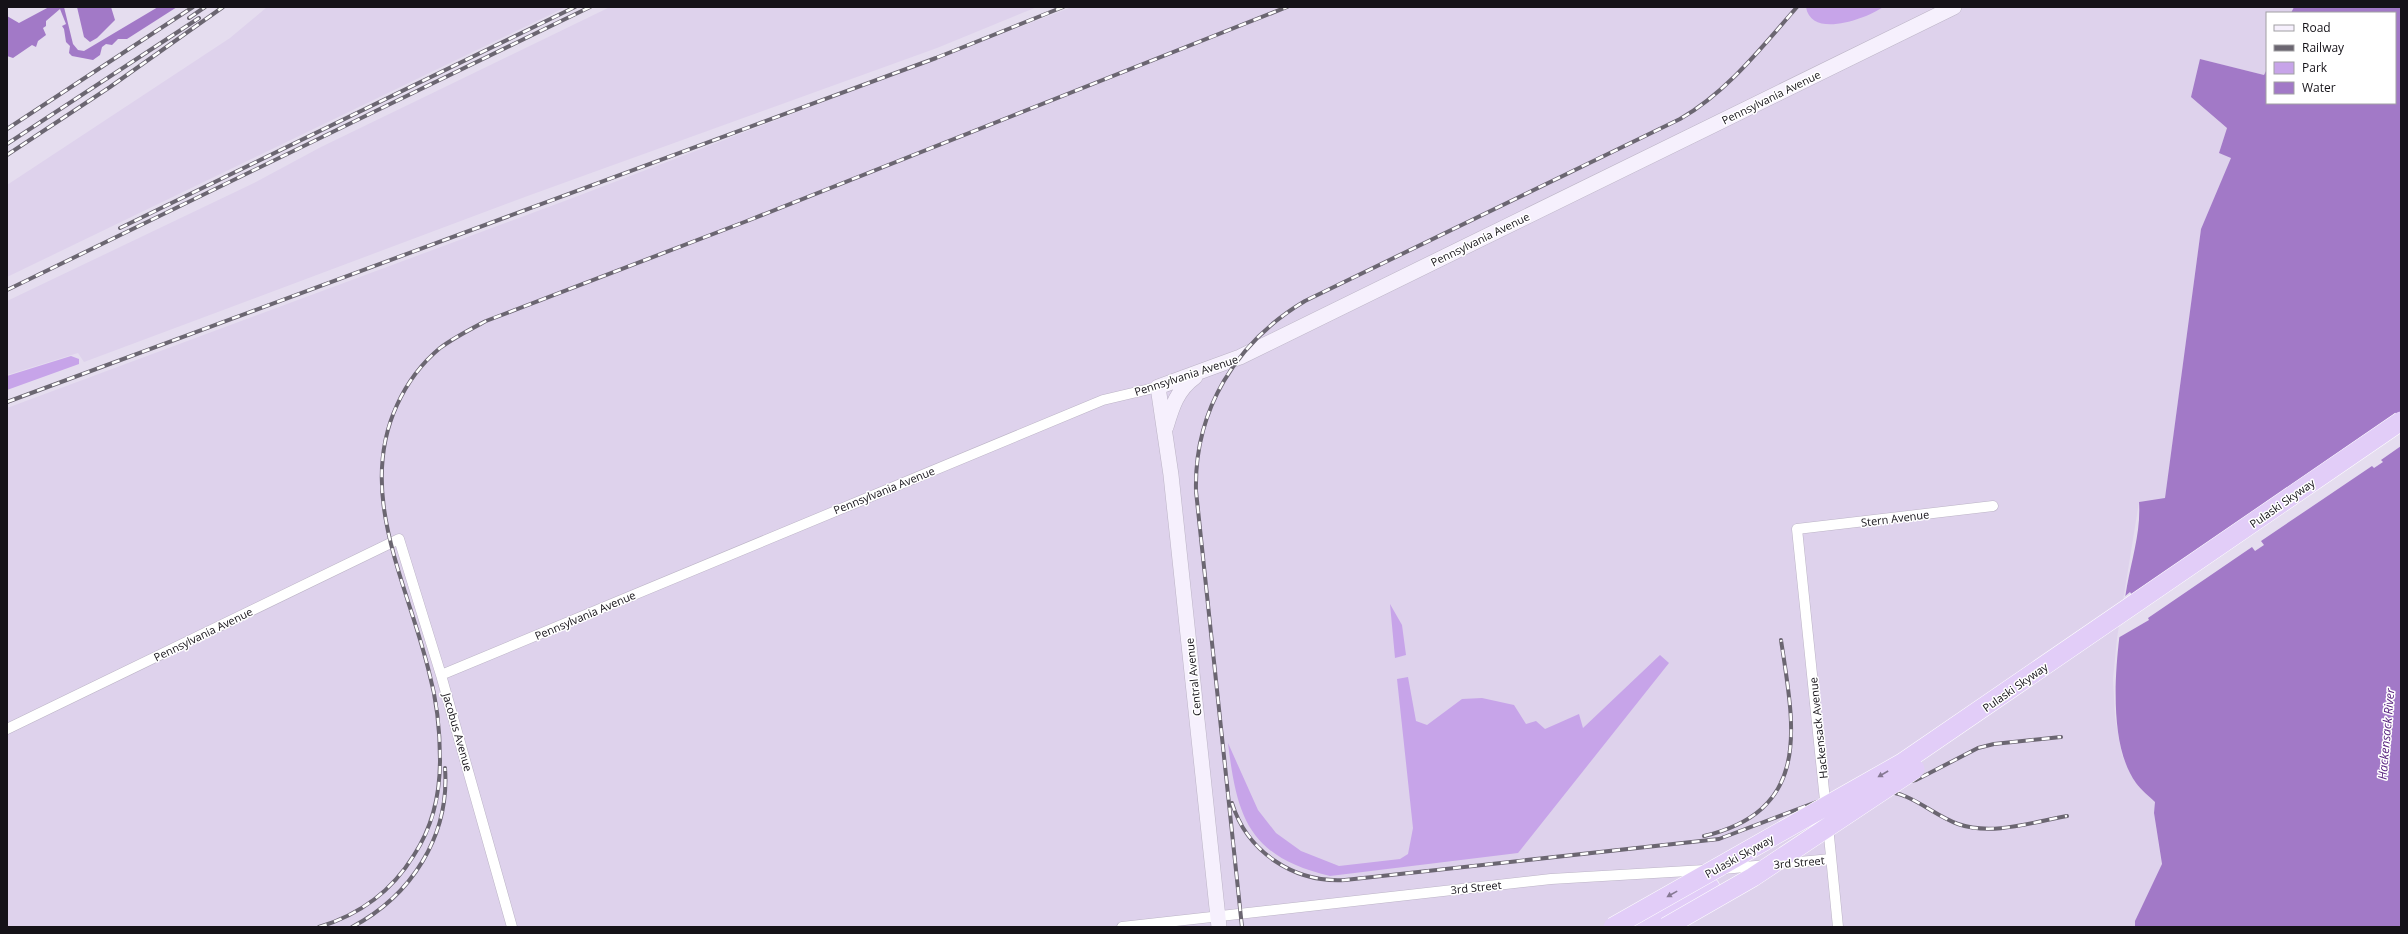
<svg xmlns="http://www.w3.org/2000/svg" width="2408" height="934" font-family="'Open Sans',sans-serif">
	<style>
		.built { fill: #ded2ec }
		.green { fill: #c7a4e9 }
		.water { fill: #a279c7 }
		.pier { fill: #e5ddef }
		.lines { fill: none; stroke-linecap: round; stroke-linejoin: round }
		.street-casing { stroke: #bcb4c6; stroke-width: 11 }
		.secondary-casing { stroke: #bcb4c6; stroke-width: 16 }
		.highway-casing { stroke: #fff; stroke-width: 20 }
		.street { stroke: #fff; stroke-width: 10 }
		.secondary { stroke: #f6f0fd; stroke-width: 15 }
		.highway { stroke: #e2cdf8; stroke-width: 19 }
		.rail-casing { stroke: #6b6671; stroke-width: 4 }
		.rail { stroke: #fff; stroke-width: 2.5; stroke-dasharray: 8; stroke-linecap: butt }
		.highway-bridge-casing { stroke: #fff; stroke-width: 20; stroke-linecap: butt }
		.highway-bridge { stroke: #e2cdf8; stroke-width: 19 }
		.oneway { fill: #867993 }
		.labels { text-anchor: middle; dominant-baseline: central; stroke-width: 3; stroke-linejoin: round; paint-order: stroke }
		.street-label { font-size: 11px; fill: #151218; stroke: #fff }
		.water-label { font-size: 12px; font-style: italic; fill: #541d7b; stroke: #fff }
	</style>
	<rect width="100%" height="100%" fill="#e5ddef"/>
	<!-- built -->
	<path class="built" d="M267 7H566L7 277V185L230 38Z
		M610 7H1037L937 48 533 194 84 362 78 353 7 375V301L254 183 321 147Z
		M1072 7H2294L2292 13H2267V69L2264 75 2200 59 2227 128 2219 153 2232 157 2201 229 2165 499 2139 502 2117 638 2113 679 2115 717 2122 755 2135 782 2156 802 2154 813 2162 866 2136 919V927H7V408L570 199Z"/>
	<!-- green -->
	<path class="green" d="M1806 7H1883C1866 19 1811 39 1806 7Z
		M71 356 79 359V364L7 390V376Z
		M1390 604 1402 625 1406 655 1395 658Z
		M1660 655 1669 663 1518 853 1330 876C1249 857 1237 818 1228 743L1258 810 1276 833 1301 851 1339 866 1400 859 1408 854 1413 828 1397 679 1408 677 1416 721 1427 725 1462 699 1482 698 1514 705 1526 724 1536 721 1545 729 1579 714 1583 728Z"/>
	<!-- water -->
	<path class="water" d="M49 7H64L73 44 78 50 84 51 158 7H177L127 39H118L112 45 106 44 102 47 100 55 93 60 72 56 69 53 70 46 66 42 64 29 62 26 66 24 60 9 46 21V26L43 28 46 35 38 41 36 47 32 45 13 58 7 56V16L19 23Z
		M77 7H111L115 20 97 38 90 42 84 37Z
		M2294 7H2401V927H2135V921L2162 864 2154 813 2155 802C2149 796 2141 790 2136 783 2103 737 2118 639 2127 586 2132 558 2141 531 2139 502L2165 498 2201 229 2231 158 2219 153 2227 128 2191 97 2200 59 2264 75 2267 69V103H2395V13H2291Z"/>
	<!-- pier -->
	<path class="pier" d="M2401 414V446L2381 460 2383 462 2374 468 2372 466 2261 541 2264 545 2255 551 2252 547 2148 618 2149 620 2118 638 2122 606 2126 604 2124 597 2130 592 2134 598Z"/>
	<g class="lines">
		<defs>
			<path id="street" d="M441 675 1103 400 1158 387
				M7 729 399 539 441 675 512 927
				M1826 810 1797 529 1993 506
				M1828 826 1838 927
				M1723 869 1831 859
				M1122 927 1551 879 1705 870"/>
			<path id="secondary" d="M1166 427C1172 407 1177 390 1195 377
				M1219 927 1171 475 1158 387 1240 357 1954 7"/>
			<path id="highway" d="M1639 927 1710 887"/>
		</defs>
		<!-- street casing -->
		<use href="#street" class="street-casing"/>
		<!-- secondary casing -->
		<use href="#secondary" class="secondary-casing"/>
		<!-- highway casing -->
		<use href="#highway" class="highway-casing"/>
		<!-- street -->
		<use href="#street" class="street"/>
		<!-- secondary -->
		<use href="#secondary" class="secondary"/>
		<!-- highway -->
		<use href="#highway" class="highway"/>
		<defs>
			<path id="rail" d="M189 18 205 7
				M7 129 193 7
				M7 144 199 18
				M7 155 110 87 223 7
				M120 228 575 7
				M7 290 590 7
				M7 402 936 58 1063 7
				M1882 791C1911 792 1931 814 1958 824 1992 836 2033 822 2067 816
				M1232 803C1247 852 1294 883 1345 880L1719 839 1827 798 1916 780 1978 748 1994 744 2061 737
				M1704 836C1813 810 1794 727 1781 640
				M319 927C359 915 392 891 414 855 433 826 440 795 440 760 440 730 437 701 429 672 408 584 356 494 397 405 407 383 422 363 440 348 455 337 471 329 486 321L747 221 1287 7
				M352 927C411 896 450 836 445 768
				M1242 927 1196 491C1194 410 1236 342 1305 301L1680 119C1727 92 1761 48 1797 7"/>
		</defs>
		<!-- rail casing -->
		<use href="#rail" class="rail-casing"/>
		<!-- rail -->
		<use href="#rail" class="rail"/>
		<defs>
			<path id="highway-bridge" d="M1613 927 1902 763 2401 421
				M1666 927 1753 877 1915 769"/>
		</defs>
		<!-- highway-bridge casing -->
		<use href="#highway-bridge" class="highway-bridge-casing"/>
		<!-- highway-bridge -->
		<use href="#highway-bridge" class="highway-bridge"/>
	</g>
	<!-- one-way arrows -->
	<defs><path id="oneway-solid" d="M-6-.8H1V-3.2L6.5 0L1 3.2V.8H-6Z"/></defs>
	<g class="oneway">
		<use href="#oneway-solid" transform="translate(1883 774) rotate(150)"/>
		<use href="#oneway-solid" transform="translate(1672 894) rotate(151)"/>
	</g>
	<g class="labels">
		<!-- street labels -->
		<g class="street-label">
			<text transform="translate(1771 97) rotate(-26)">Pennsylvania Avenue</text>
			<text transform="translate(1480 239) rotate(-26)">Pennsylvania Avenue</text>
			<text transform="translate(1186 375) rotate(-18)">Pennsylvania Avenue</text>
			<text transform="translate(884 490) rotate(-22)">Pennsylvania Avenue</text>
			<text transform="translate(2282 503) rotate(-35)">Pulaski Skyway</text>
			<text transform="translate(1895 518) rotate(-7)">Stern Avenue</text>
			<text transform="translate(585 615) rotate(-23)">Pennsylvania Avenue</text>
			<text transform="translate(203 634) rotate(-26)">Pennsylvania Avenue</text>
			<text transform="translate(1193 677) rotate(-96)">Central Avenue</text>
			<text transform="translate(2015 687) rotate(-35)">Pulaski Skyway</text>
			<text transform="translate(1818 728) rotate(-96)">Hackensack Avenue</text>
			<text transform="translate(458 732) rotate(74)">Jacobus Avenue</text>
			<text transform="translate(1739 856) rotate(-29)">Pulaski Skyway</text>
			<text transform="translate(1799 862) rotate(-5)">3rd Street</text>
			<text transform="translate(1476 887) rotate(-6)">3rd Street</text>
		</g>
		<!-- water labels -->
		<g class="water-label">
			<text transform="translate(2386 734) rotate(-85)">Hackensack River</text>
		</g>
	</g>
	<!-- border -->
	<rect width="2408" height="934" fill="none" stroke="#151218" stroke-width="16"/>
	<!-- legend -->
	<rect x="2266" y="12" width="130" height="92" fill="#ffffff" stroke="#a1a0a3"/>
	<rect x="2274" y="25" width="20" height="6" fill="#f6f0fd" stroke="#a1a0a3"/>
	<text x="2302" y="32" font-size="12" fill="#151218">Road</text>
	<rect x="2274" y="45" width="20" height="6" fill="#6b6671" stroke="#a1a0a3"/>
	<text x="2302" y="52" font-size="12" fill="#151218">Railway</text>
	<rect x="2274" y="62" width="20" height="12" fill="#c7a4e9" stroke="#a1a0a3"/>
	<text x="2302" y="72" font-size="12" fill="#151218">Park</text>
	<rect x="2274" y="82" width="20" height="12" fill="#a279c7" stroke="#a1a0a3"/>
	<text x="2302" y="92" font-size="12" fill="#151218">Water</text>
</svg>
